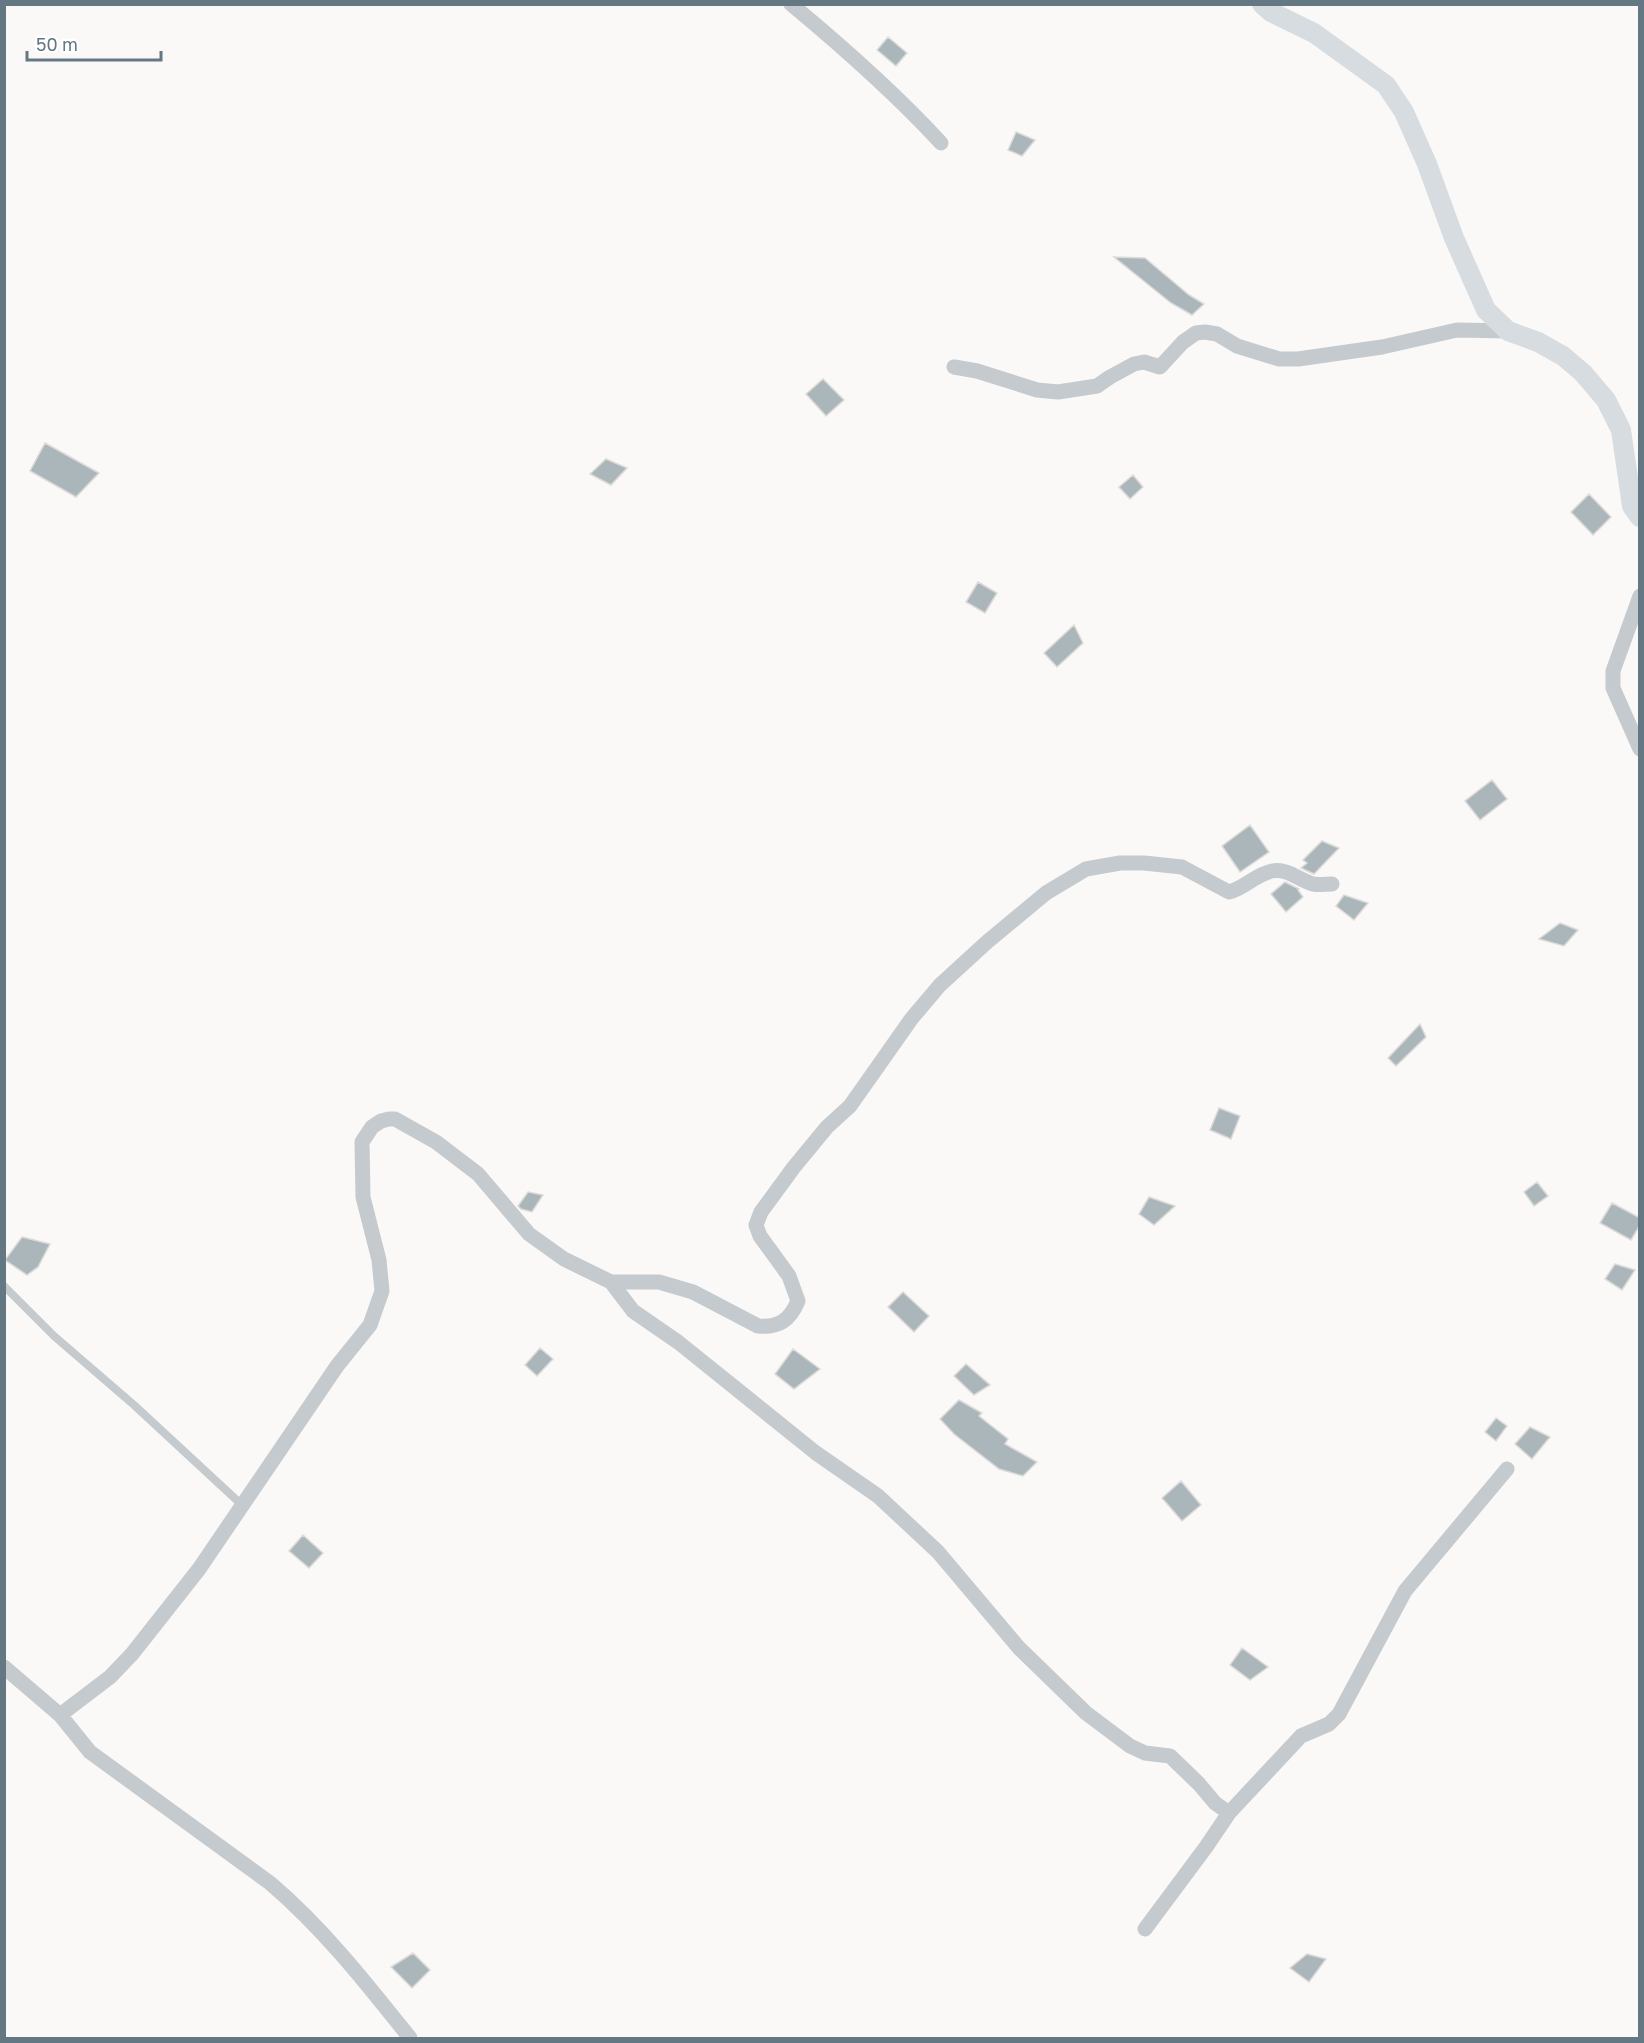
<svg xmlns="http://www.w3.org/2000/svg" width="1644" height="2043" font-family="'Golos Text',sans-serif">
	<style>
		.building { fill: #abb6ba; stroke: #dcdbd9; stroke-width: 1.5 }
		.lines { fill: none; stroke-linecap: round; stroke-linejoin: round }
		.lane { stroke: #c4cacd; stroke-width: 8 }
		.street { stroke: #c4cacd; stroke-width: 15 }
		.secondary { stroke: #d6dcdf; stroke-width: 20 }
	</style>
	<rect width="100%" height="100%" fill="#faf9f7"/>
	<!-- building -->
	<path class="building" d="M888 37 907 53 896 66 877 50Z
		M1016 132 1035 140 1022 156 1008 150Z
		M1114 257 1145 258 1189 295 1204 304 1192 315 1171 303Z
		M823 379 844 400 826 416 806 394Z
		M45 443 99 473 76 497 30 471Z
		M606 459 627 468 611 485 590 474Z
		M1133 475 1143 487 1130 499 1119 487Z
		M1589 494 1611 517 1593 535 1571 512Z
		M978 582 997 593 985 613 966 602Z
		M1074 625 1083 643 1057 667 1044 653Z
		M1492 780 1507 799 1480 820 1465 801Z
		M1250 825 1269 852 1240 872 1222 846Z
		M1322 841 1339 848 1314 874 1301 868 1307 863 1303 860Z
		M1285 882 1299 889 1298 890 1303 897 1286 912 1271 894Z
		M1344 895 1368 903 1354 920 1336 906Z
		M1560 923 1578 930 1564 946 1539 939Z
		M1420 1024 1426 1037 1396 1066 1388 1058Z
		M1219 1108 1240 1116 1231 1139 1210 1130Z
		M1537 1182 1548 1196 1534 1206 1524 1192Z
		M528 1192 543 1195 532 1212 521 1209 518 1206Z
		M1149 1197 1175 1206 1154 1225 1139 1214Z
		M1612 1203 1640 1218V1225L1631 1240 1600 1223Z
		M22 1237 50 1244 38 1267 27 1275 5 1260Z
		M1615 1264 1635 1270 1622 1290 1605 1279Z
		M903 1292 929 1316 914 1332 888 1307Z
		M540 1348 553 1359 537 1376 525 1365Z
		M793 1349 820 1369 794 1389 775 1374Z
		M966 1364 990 1385 974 1395 954 1376Z
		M959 1400 982 1413 979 1416 1008 1439 1005 1444 1037 1462 1023 1476 999 1469 954 1434 940 1419Z
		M1496 1418 1507 1426 1496 1441 1485 1432Z
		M1530 1427 1550 1437 1532 1459 1515 1444Z
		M1181 1481 1201 1505 1182 1521 1162 1498Z
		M303 1535 323 1553 309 1568 289 1551Z
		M1242 1648 1268 1667 1250 1680 1230 1665Z
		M413 1953 430 1970 412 1988 391 1967Z
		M1307 1954 1326 1959 1309 1982 1290 1968Z"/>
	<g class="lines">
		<!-- lane -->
		<path class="lane" d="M4 1286 54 1336 134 1405 242 1505"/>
		<!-- street -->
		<path class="street" d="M791 4C844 48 895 93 941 143
			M954 367 977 371 1037 390 1058 392 1097 386 1110 377 1134 364 1144 362 1160 367 1183 342 1196 333 1205 332 1217 334 1237 346 1279 359H1298L1382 347 1457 330 1508 331
			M1640 596 1613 671V688L1640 749
			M611 1282 633 1311 678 1342 816 1453 878 1496 938 1552 1019 1648 1086 1713 1130 1746 1145 1753 1170 1756 1199 1784 1215 1803 1229 1813
			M4 1667 60 1715 90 1752 270 1883C323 1928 367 1984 410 2038
			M60 1715 110 1677 132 1654 199 1569 337 1366 370 1325 382 1291 379 1260 363 1197 362 1142 372 1127 381 1121 389 1119H395L436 1142 478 1174 529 1234 564 1259 611 1282H659L693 1292 758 1326C779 1328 790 1320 798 1301L789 1276 760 1236 756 1225 761 1212 794 1167 827 1127 850 1106 912 1018 940 985 987 942 1046 893 1086 869 1120 863H1144L1182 867 1229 892C1245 888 1256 874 1272 871 1288 868 1299 880 1313 884 1319 885 1326 884 1332 884
			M1145 1929 1206 1847 1229 1813 1301 1736 1329 1724 1339 1714 1405 1591 1507 1469"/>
		<!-- secondary -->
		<path class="secondary" d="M1262 4 1271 12 1314 33 1386 85 1404 112 1427 164 1454 238 1486 310 1508 331 1538 342 1563 356 1583 373 1606 400 1621 430 1632 506 1640 517"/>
	</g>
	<!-- border -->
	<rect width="1644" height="2043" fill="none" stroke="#637883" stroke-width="12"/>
	<!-- scale -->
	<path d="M27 51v9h134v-9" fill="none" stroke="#637883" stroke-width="3"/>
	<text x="36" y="51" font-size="18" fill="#637883" stroke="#ffffff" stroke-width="4.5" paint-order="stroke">50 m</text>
</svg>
